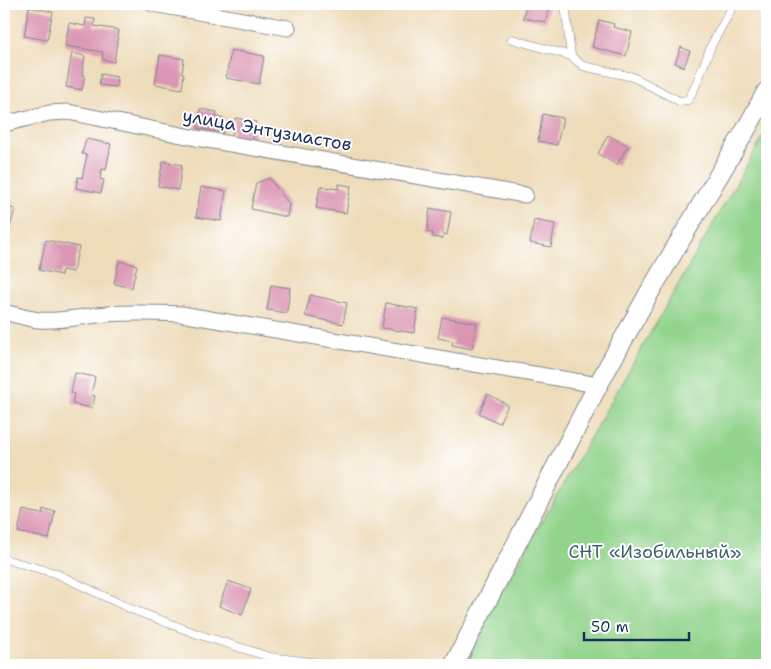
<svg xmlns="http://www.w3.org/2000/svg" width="771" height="669" font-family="'Shantell Sans',sans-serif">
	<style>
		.green { fill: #92d48c; stroke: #568275 }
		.building { fill: #db96b4 }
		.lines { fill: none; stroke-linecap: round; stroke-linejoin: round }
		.service-casing { stroke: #84868c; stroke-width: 9 }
		.minor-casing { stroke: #84868c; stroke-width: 17 }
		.tertiary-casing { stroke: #84868c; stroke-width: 21 }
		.service { stroke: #fff; stroke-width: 8 }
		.minor { stroke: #fff; stroke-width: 15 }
		.tertiary { stroke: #fff; stroke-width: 19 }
		.labels { text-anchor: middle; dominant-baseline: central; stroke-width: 4; stroke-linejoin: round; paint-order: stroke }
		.street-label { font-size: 18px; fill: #1b2f5e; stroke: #fff }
		.park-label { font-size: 18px; fill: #3f616c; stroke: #fff }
	</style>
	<rect width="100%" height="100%" fill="#fff"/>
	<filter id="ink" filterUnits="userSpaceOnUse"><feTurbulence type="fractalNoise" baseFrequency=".02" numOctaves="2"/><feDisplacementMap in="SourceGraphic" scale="10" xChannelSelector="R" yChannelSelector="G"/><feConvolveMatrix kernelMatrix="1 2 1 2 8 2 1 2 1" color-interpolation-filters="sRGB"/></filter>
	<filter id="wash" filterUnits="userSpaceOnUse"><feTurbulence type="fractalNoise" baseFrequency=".0096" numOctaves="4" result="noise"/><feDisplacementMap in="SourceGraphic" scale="20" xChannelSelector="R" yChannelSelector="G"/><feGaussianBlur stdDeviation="1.12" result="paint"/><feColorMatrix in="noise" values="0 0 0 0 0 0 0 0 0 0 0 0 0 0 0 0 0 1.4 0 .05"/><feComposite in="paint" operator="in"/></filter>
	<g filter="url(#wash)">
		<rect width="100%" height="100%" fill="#eedcb9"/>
		<!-- green -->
		<path class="green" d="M767 130V665H468L475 638Z"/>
		<g id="blocks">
			<!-- building -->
			<path class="building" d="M521 4H549L546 22 523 18 526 6 521 5Z
				M29 7 53 12 47 40 24 36Z
				M86 18 95 19 94 26 119 30 114 62 102 59 103 52 65 46 69 23 85 26Z
				M599 20 614 24 613 27 632 32 626 56 592 47Z
				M681 47 690 51 684 67 675 63Z
				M231 50 264 56 259 84 226 78Z
				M72 53 85 56 82 75H85L82 90 66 87Z
				M160 55 184 59 182 73 184 74 182 89 155 84Z
				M101 74 117 77 116 87 99 85Z
				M200 109 217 112 216 117 225 119 223 133 197 128Z
				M543 114 563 118 557 145 538 141Z
				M235 118 256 122 253 140 232 137Z
				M608 135 628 146 617 165 598 154Z
				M86 139 111 144 106 170 102 169 100 179 104 180 101 193 76 188 78 177 82 178 87 155 82 154Z
				M163 161 182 165 178 190 158 186Z
				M269 178 289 204 287 217 251 209 256 183Z
				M339 184 351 186 346 213 316 208 320 186 338 189Z
				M201 187 226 191 221 221 196 217Z
				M4 206 15 209 8 235 4 234Z
				M430 208 451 212 447 235 443 234 442 239 433 237V233L427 232Z
				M534 220 555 224 551 247 530 243Z
				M46 240 79 247 73 272 62 270 61 275 39 270Z
				M119 261 137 265 132 288 114 284Z
				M271 285 290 288 287 313 267 310Z
				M310 295 347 303 343 324 305 316Z
				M386 303 418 309 414 333 382 328Z
				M442 317 477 323 472 349 452 345 453 341 438 338Z
				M75 373 95 377 91 395 95 396 92 408 72 404 74 394 71 393Z
				M488 394 508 405 499 423 479 413Z
				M43 509 55 511 49 539 18 532 23 510 42 514Z
				M228 581 251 589 242 615 219 606Z"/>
		</g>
	</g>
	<g filter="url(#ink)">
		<use href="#blocks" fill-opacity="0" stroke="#84868c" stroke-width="1"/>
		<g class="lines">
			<defs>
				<path id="service" d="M565 4 571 56
					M512 39 571 56 583 66 633 77 679 101 688 100 695 87 712 44 734 4
					M4 559 55 573 131 609 200 635 270 657 335 665"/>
				<path id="minor" d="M153 4 288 28
					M4 124 49 113 68 112 196 138 525 195
					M4 312C15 315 26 318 38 320 61 322 84 316 107 314 132 312 157 313 181 314L598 385"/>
				<path id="tertiary" d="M454 665 598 385 649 293 748 126 767 91"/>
			</defs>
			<!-- service casing -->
			<use href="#service" class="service-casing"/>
			<!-- minor casing -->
			<use href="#minor" class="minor-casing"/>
			<!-- tertiary casing -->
			<use href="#tertiary" class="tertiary-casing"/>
			<!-- service -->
			<use href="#service" class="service"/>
			<!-- minor -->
			<use href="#minor" class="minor"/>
			<!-- tertiary -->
			<use href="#tertiary" class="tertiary"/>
		</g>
	</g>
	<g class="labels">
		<!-- street labels -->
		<g class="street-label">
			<text transform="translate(267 130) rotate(10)">улица Энтузиастов</text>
		</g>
		<!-- park labels -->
		<g class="park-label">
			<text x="655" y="552">СНТ «Изобильный»</text>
		</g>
	</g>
	<!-- margin -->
	<rect width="771" height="669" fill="none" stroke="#fff" stroke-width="20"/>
	<!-- scale -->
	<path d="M584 632v8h105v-8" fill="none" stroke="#1b2f5e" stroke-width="2.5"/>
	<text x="591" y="632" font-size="15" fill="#1b2f5e" stroke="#ffffff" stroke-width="4" paint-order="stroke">50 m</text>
</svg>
